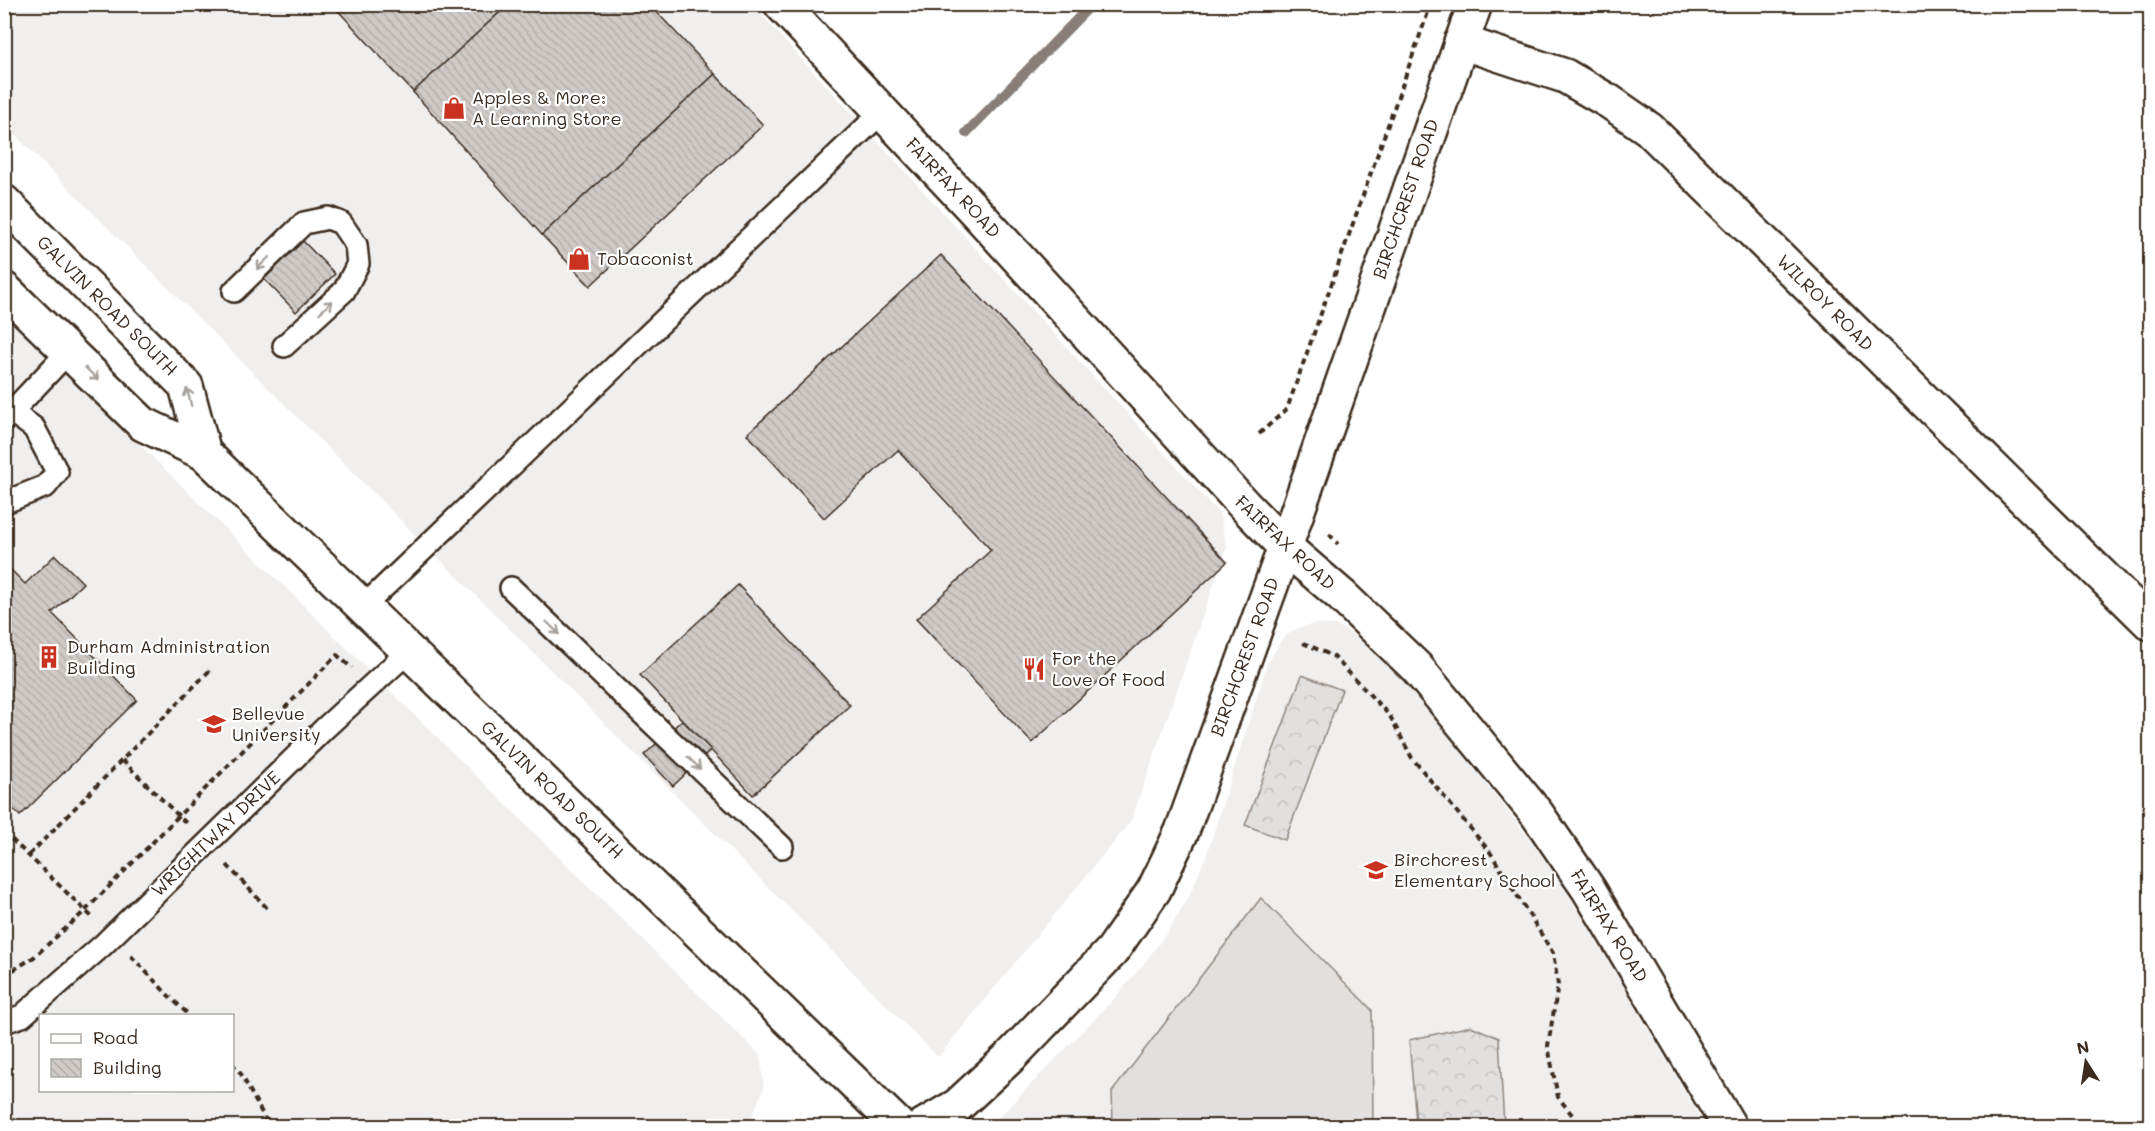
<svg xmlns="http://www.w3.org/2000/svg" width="2155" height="1131" font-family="Mali,sans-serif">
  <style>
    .built { fill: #f1efee; fill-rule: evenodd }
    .forest { fill: url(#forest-crowns); stroke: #8e857e; stroke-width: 1.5 }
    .pitch { fill: #e2e0de; stroke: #8e857e; stroke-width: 1.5 }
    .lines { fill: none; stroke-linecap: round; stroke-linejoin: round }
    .stream { stroke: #887e77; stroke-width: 10 }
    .building { fill: url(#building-back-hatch); stroke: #3b2a1e; stroke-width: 1.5 }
    .service-casing { stroke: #3b2a1e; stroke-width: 26 }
    .minor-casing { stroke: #3b2a1e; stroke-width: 38 }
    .primary-casing { stroke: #3b2a1e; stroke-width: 38 }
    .path { stroke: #3b2a1e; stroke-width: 4; stroke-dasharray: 6 4.5; stroke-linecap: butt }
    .service { stroke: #fff; stroke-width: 21 }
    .minor { stroke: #fff; stroke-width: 33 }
    .primary { stroke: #fff; stroke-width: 33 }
    .oneway { stroke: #a79f9a }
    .labels { text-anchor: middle; stroke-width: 4.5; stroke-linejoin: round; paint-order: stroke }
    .poi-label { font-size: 18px; fill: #3b2a1e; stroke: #fff; text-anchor: start }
    .street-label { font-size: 18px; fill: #3b2a1e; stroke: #fff }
  </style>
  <defs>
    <pattern id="forest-crowns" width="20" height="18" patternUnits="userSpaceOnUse" patternTransform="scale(1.5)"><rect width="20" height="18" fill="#e2e0de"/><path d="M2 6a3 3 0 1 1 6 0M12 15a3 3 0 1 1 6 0" fill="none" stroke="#c3c0be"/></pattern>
    <pattern id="building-back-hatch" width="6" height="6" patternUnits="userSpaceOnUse" patternTransform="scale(1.5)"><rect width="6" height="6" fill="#cfcac7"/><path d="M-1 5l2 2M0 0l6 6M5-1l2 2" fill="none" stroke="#b3aeaa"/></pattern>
  </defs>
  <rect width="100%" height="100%" fill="#fff"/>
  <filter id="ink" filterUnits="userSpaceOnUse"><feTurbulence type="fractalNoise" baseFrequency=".0167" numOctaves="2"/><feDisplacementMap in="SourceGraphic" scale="12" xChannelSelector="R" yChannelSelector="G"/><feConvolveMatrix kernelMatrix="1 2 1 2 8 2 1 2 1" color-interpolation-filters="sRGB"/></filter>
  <g filter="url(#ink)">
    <!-- built -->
    <g class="built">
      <polygon points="4,5 752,5 1219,513 1227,547 1131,821 938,1057 5,125"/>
      <path d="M4,315L128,433L760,1055L764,1088L749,1123L725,1126H5ZM40,1016H232V1090H40Z"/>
      <polygon points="1314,624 1335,625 1353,634 1374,650 1401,677 1520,826 1560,882 1592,933 1705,1126 997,1126 999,1117 1113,1000 1142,966 1166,934 1188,898 1206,857 1267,664 1283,638 1297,628"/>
    </g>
    <!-- forest -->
    <g class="forest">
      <polygon points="1302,675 1342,690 1285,840 1245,825"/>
      <polygon points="1471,1026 1499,1038 1504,1126 1423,1126 1416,1122 1409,1040"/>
    </g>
    <!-- pitch -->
    <polygon class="pitch" points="1261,898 1372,1010 1373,1126 1115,1126 1113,1125 1112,1092"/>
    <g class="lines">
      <!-- stream -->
      <polyline class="stream" points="966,133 1092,4"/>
    </g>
    <!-- building -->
    <g class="building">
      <polygon points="332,4 509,4 413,92"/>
      <polygon points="509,4 649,4 715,74 542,235 413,92"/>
      <polygon points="715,74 763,125 590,286 542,235"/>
      <polygon points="303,241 335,274 296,312 264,279"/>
      <polygon points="941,255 1227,562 1032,743 916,619 991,550 898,450 824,518 747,434"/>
      <polygon points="55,555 83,583 52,613 137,700 20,816 4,800 4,563 25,584"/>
      <polygon points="738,585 850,705 753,795 640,675"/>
      <polygon points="682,720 711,750 673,786 644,755"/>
    </g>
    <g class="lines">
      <!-- service casing -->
      <g class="service-casing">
        <g id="service">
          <polyline points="234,291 304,223 328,218 341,223 356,245 358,264 344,291 284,346"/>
          <polyline points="4,420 69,351"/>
          <polyline points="4,499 8,501 46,486 57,472 34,428 12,412"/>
          <polyline points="511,588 782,847"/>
          <polyline points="363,607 882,112"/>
          <polyline points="4,1022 22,1016 103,945 325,728 409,651"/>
        </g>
      </g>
      <!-- minor casing -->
      <g class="minor-casing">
        <g id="minor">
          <polyline points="781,4 975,211 1244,505 1285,547 1342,596 1417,668 1537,814 1589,890 1729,1126"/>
          <polyline points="1461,42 1565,76 1610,102 1649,129 2150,623"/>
          <polyline points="923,1126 957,1106 1011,1056 1112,951 1154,890 1182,831 1285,547 1475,4"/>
        </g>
      </g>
      <!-- primary casing -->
      <g class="primary-casing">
        <g id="primary">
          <polyline points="4,202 186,386 204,453"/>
          <polyline points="4,289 143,424 204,453 899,1126"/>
        </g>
      </g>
      <!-- path -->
      <g class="path">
        <polyline points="1259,434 1287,409 1431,4"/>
        <polyline points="1329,534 1338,544"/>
        <polyline points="1303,643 1333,656 1390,716 1412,758 1490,852 1553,953 1558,985 1548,1046 1558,1097 1581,1126"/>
        <polyline points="122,760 188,825"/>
        <polyline points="4,832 92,917"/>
        <polyline points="29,855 211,669"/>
        <polyline points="4,865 11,972"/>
        <polyline points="227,865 267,908"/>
        <polyline points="131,956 168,995 190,1016"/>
        <polyline points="4,976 34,957 86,910 337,655 352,668"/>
        <polyline points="232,1063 241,1074 269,1126"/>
      </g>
      <!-- service -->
      <use href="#service" class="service"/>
      <!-- minor -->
      <use href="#minor" class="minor"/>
      <!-- primary -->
      <use href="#primary" class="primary"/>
    </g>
    <!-- one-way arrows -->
    <defs><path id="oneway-shaft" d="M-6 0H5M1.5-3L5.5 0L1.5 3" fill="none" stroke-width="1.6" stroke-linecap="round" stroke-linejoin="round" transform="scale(1.5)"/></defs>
    <g class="oneway">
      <use href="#oneway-shaft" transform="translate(263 263) rotate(136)"/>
      <use href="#oneway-shaft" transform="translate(326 307) rotate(-43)"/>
      <use href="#oneway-shaft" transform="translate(92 374) rotate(44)"/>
      <use href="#oneway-shaft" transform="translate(189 397) rotate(-105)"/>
      <use href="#oneway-shaft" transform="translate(553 628) rotate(44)"/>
      <use href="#oneway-shaft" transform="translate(694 763) rotate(44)"/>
    </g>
  </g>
  <!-- icons -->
  <defs>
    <g id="shop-bare" transform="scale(1.8)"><path d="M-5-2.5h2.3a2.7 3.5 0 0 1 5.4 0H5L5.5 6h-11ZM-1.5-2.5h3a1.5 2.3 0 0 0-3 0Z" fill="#c8321e" stroke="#fff" stroke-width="2.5" paint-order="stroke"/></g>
    <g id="building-bare" transform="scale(1.8)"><path d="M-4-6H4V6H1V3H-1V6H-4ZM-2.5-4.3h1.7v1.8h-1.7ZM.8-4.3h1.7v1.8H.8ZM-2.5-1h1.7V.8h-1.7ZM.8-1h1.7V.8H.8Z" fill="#c8321e" stroke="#fff" stroke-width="2.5" paint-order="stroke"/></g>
    <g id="restaurant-bare" transform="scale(1.8)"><path d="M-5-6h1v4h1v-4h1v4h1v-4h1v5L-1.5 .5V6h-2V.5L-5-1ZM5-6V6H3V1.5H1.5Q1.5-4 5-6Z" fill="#c8321e" stroke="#fff" stroke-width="2.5" paint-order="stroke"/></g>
    <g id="university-bare" transform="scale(1.8)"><path d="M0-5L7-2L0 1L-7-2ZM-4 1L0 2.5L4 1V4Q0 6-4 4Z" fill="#c8321e" stroke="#fff" stroke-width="2.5" paint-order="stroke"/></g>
    <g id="school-bare" transform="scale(1.8)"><path d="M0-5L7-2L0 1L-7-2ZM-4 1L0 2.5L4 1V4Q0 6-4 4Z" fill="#c8321e" stroke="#fff" stroke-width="2.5" paint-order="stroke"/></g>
  </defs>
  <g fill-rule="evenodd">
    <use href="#shop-bare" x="454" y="108"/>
    <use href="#shop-bare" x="579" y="259"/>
    <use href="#building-bare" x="49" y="657"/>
    <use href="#restaurant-bare" x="1034" y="669"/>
    <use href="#university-bare" x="214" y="724"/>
    <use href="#school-bare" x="1376" y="870"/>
  </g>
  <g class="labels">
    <!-- poi labels -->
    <g class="poi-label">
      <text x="472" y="104">Apples &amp; More:<tspan x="472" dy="21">A Learning Store</tspan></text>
      <text x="597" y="265">Tobaconist</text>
      <text x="67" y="653">Durham Administration<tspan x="67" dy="21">Building</tspan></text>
      <text x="1052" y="665">For the<tspan x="1052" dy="21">Love of Food</tspan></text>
      <text x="232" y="720">Bellevue<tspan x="232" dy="21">University</tspan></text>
      <text x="1394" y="866">Birchcrest<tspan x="1394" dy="21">Elementary School</tspan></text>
    </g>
    <!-- street labels -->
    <g class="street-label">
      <text transform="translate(953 188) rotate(47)" y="6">FAIRFAX ROAD</text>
      <text transform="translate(1406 199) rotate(-71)" y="6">BIRCHCREST ROAD</text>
      <text transform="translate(1825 303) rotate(45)" y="6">WILROY ROAD</text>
      <text transform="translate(107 306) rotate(45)" y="6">GALVIN ROAD SOUTH</text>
      <text transform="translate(1285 543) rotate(43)" y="6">FAIRFAX ROAD</text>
      <text transform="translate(1245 657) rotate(-70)" y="6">BIRCHCREST ROAD</text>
      <text transform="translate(552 790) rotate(44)" y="6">GALVIN ROAD SOUTH</text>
      <text transform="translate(216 834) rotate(-44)" y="6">WRIGHTWAY DRIVE</text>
      <text transform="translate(1609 926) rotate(58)" y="6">FAIRFAX ROAD</text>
    </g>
  </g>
  <!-- margin -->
  <rect width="2155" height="1131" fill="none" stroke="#fff" stroke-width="24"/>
  <rect x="12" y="12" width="2131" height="1107" fill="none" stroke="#3b2a1e" stroke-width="2" filter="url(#ink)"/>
  <!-- legend -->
  <rect x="39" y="1014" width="195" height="78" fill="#ffffff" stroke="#b1aaa5" stroke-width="1.5"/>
  <rect x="51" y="1034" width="30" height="9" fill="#ffffff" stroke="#b1aaa5" stroke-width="1.5"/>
  <text x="93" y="1044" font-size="18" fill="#3b2a1e">Road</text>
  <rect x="51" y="1059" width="30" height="18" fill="url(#building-back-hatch)" stroke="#b1aaa5" stroke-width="1.5"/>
  <text x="93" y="1074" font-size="18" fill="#3b2a1e">Building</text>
  <!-- north arrow -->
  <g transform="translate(2086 1062) rotate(348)" stroke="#ffffff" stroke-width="4.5" paint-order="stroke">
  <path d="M0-4.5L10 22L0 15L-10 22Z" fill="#3b2a1e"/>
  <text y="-9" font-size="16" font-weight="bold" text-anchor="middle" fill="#3b2a1e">N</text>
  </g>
</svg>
